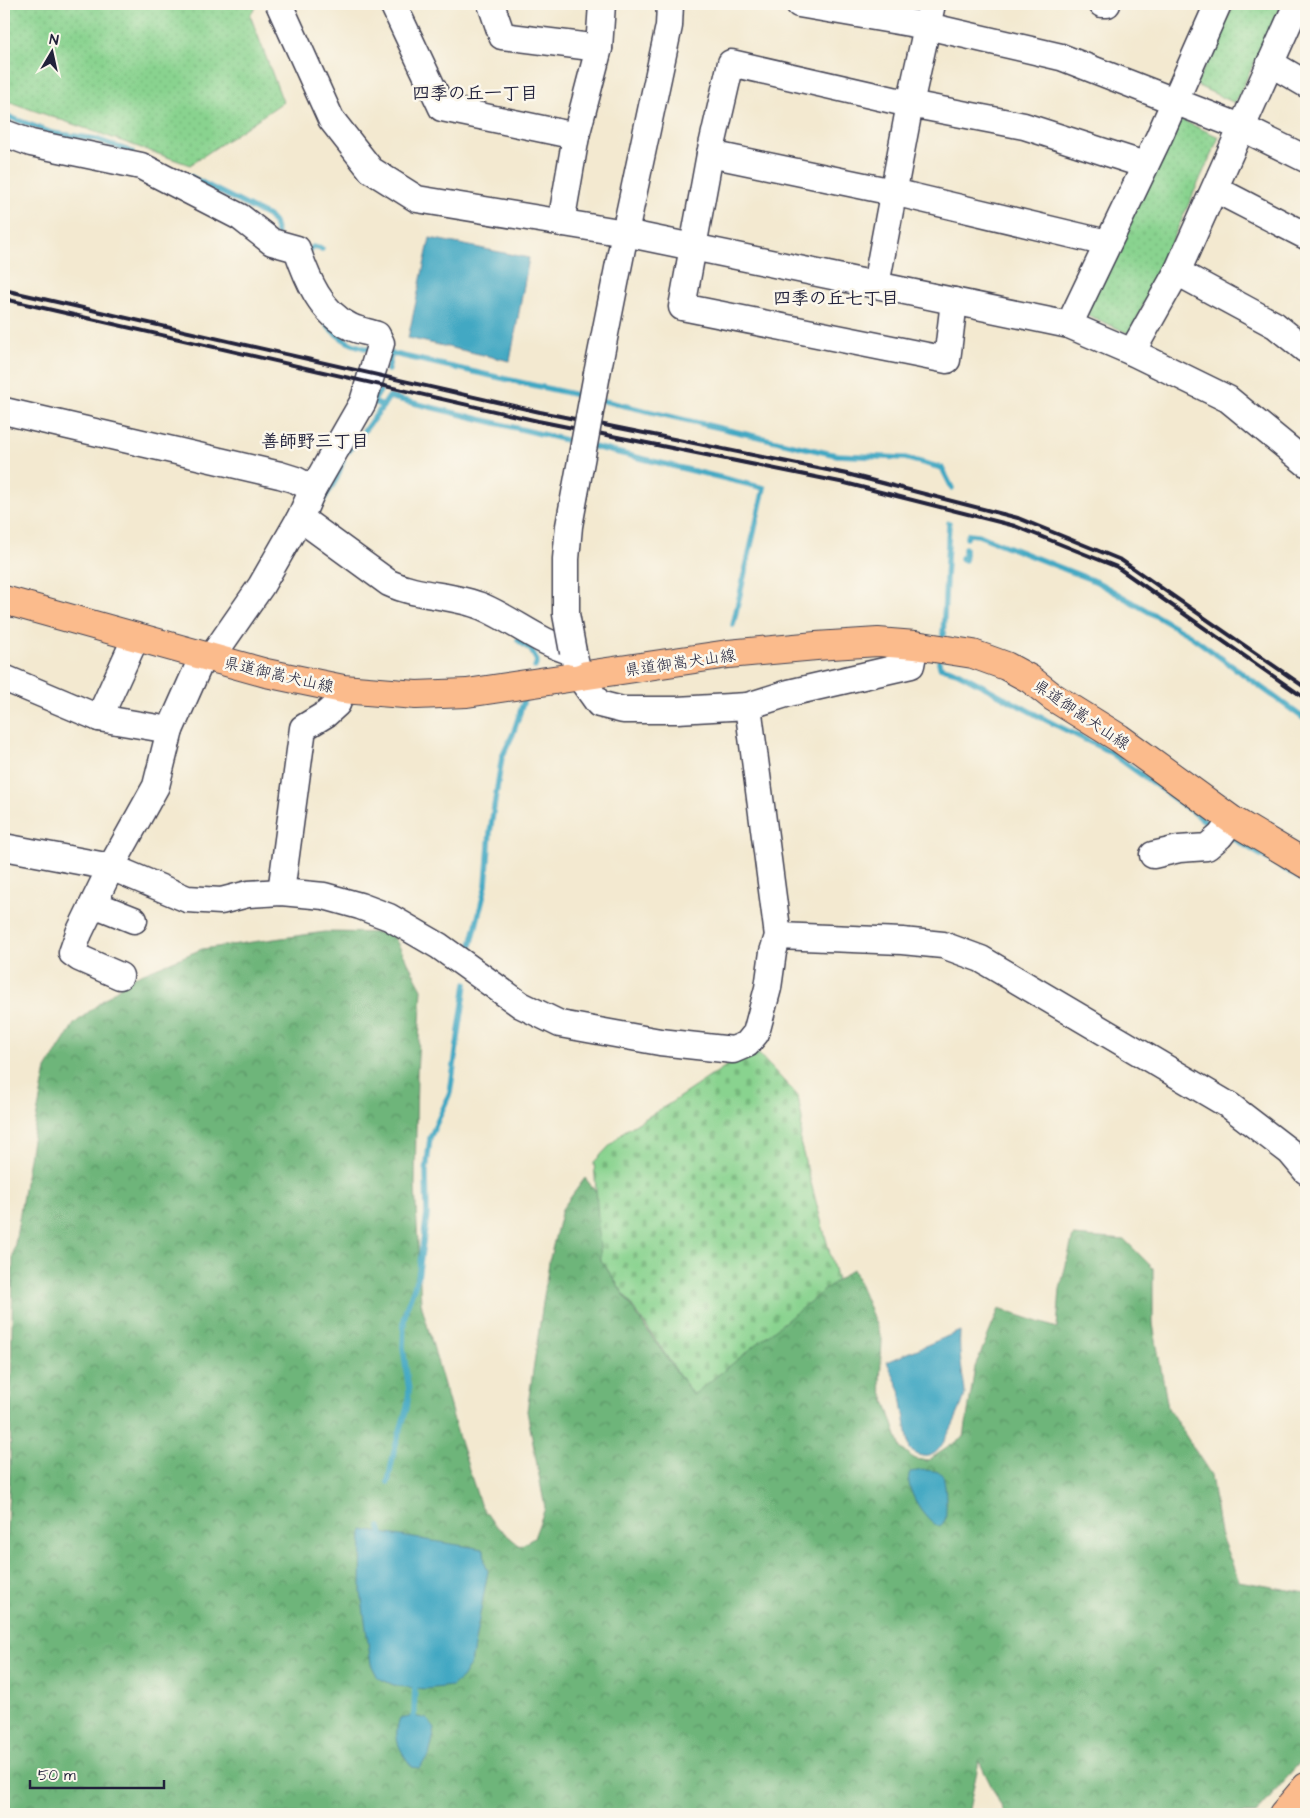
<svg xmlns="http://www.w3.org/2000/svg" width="1310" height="1818" font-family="'Architects Daughter','Klee One',sans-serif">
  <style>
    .grass { fill: url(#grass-dots); stroke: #567a65 }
    .forest { fill: url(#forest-crowns); stroke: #486c5a }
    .cemetery { fill: url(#cemetery-stones); stroke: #567a65 }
    .water { fill: #43a8c3; stroke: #32657f }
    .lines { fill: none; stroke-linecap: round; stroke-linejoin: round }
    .stream { stroke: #43a8c3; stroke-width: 5.5 }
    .minor-casing { stroke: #414051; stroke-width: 29 }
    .major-casing { stroke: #414051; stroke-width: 30 }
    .highway-casing { stroke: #414051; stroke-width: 30 }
    .minor { stroke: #fff; stroke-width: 26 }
    .major { stroke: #fbbb8c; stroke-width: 28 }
    .highway { stroke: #fbbb8c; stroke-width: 28 }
    .rail { stroke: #22223b; stroke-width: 4 }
    .minor-bridge-casing { stroke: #414051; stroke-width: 29; stroke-linecap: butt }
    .minor-bridge { stroke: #fff; stroke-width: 26 }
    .labels { text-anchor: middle; stroke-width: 5; stroke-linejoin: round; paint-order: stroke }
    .street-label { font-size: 16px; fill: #22223b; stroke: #fbf7ec }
    .neighbourhood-label { font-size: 18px; font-weight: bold; fill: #22223b; stroke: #fbf7ec }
  </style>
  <defs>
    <pattern id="grass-dots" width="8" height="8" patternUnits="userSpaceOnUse" patternTransform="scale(1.25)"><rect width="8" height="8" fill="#89d38f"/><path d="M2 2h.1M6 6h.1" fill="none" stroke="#76b57c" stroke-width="1.8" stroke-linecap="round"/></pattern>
    <pattern id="forest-crowns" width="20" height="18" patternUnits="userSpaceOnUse" patternTransform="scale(1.25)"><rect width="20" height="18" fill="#6eb57a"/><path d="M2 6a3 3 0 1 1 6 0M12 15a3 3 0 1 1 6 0" fill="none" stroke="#5a9365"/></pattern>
    <pattern id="cemetery-stones" width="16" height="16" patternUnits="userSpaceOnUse" patternTransform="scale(1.25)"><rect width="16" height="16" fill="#89d38f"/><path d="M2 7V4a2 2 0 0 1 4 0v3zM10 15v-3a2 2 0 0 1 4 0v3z" fill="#76b57c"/></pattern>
  </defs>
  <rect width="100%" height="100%" fill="#fbf7ec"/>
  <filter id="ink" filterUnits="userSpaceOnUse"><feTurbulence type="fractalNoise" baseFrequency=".02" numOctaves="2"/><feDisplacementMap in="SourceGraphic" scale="10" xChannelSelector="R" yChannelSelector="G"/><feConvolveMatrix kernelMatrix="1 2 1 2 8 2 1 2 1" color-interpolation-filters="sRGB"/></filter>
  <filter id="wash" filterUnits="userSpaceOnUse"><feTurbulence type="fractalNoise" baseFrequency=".0096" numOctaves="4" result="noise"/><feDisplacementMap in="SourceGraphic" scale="20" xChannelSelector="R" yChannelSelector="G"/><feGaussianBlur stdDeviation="1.12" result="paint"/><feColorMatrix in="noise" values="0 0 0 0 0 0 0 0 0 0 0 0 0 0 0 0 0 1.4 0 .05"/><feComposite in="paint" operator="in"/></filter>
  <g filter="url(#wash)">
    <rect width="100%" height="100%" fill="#f3e9d0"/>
    <!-- grass -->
    <g class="grass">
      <polygon points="4,4 259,4 250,15 283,102 190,165 4,100"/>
      <polygon points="1234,4 1282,4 1235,103 1196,85"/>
      <polygon points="1173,116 1219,137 1130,334 1083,313"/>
    </g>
    <!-- forest -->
    <polygon class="forest" points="325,932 392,933 422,989 417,1073 415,1185 421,1303 458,1435 480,1504 494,1524 520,1546 534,1538 545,1508 527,1411 549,1262 562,1209 585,1178 597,1193 601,1260 645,1327 693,1395 826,1288 853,1269 882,1339 880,1385 901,1448 912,1458 927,1461 964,1437 975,1367 999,1309 1057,1328 1060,1289 1073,1236 1125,1240 1153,1268 1153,1324 1168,1408 1211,1475 1220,1534 1239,1581 1306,1593 1306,1755 1256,1814 1005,1814 979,1761 968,1814 4,1814 4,1580 10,1471 13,1256 32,1140 46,1069 74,1024 129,979 202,949"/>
    <!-- cemetery -->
    <polygon class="cemetery" points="753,1048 798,1096 802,1120 800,1142 837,1280 693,1395 601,1260 594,1162 623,1132 669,1104"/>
    <!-- water -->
    <g class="water">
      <polygon points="430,238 529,258 510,361 408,338"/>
      <path d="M960,1331C959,1345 960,1357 962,1371C963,1378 965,1387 965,1394C963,1405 944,1447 935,1453C926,1459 918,1456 910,1450L900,1390L887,1362Z"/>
      <path d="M925,1470C931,1471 939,1470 943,1476C946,1482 947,1514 945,1520C944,1521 941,1526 940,1527C925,1521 903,1487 910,1472Z"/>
      <polygon points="362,1530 484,1549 485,1564 488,1571 471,1663 462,1678 452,1686 425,1689 396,1686 378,1678 371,1664 361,1592"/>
      <path d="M414,1716L427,1719L435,1729L429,1756L419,1768L412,1767C400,1750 392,1739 400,1719Z"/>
    </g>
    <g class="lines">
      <!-- stream -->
      <g class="stream">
        <polyline points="4,115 52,133 96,139 132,152"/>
        <polyline points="189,176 268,216 274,223 277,233"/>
        <polyline points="306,253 313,247 322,249"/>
        <path d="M327,326C344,342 351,345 373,350"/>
        <polyline points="385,352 586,397"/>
        <polyline points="388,370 391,354"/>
        <polyline points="380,391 373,402 383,406 389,397 578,443"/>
        <polyline points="600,400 836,455 905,458 942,468 952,488"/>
        <polyline points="590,446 764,488 733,625"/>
        <polyline points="349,451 383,406"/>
        <polyline points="316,512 337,478 343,461"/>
        <polyline points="967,538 969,534 978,535 1097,582 1191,636 1306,720"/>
        <polyline points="961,558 965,560 965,548"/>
        <polyline points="943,635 949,523"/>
        <polyline points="518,640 531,650 537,661 535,667"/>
        <polyline points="939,662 940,667 957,672 1044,719 1110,752 1216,829"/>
        <polyline points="1229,836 1306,882"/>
        <polyline points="470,950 486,885 490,832 502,757 513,734 524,700"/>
        <polyline points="388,1482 394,1451 407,1408 409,1391 403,1347 404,1321 406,1309 418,1277 427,1215 426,1172 430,1138 450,1093 466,984"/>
        <polyline points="380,1527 383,1539"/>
        <polyline points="414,1716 415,1683"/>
      </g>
    </g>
  </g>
  <g filter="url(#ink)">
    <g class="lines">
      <!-- minor casing -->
      <g class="minor-casing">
        <g id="minor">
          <polyline points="279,4 331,119 371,170 417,199 625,233 1069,325 1132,352 1228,399 1306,463"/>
          <polyline points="393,4 442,108 576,136"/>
          <polyline points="491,4 502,36 599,48"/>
          <polyline points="799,4 927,26 1061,57 1241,127 1306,159"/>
          <polyline points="1102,4 1107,4"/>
          <polyline points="1270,63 1306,84"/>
          <path d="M4,133L31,143L141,166L240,217L272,242L297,249C307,279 321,313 351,327C359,331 369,332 377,335L381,343L363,402L313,489L300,518L261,586L211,658"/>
          <polyline points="710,154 893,192 1107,243"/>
          <polyline points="1215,189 1306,236"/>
          <polyline points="561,223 576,136 599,48 602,4"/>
          <polyline points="1177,272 1275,325 1306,350"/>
          <polyline points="876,285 910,104 932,4"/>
          <polyline points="954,301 947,360 682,307 710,154 731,63 910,104 1024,126 1145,165"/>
          <polyline points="1069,325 1159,137 1218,4"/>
          <polyline points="1132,352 1177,272 1297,4"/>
          <polyline points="597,374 625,233 669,26 670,4"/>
          <polyline points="4,411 280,475 296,480 313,489"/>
          <polyline points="4,678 99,718 170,730"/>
          <polyline points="748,706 789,693 911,665 915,645"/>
          <polyline points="99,718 136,637"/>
          <path d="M4,847L111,867L187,899L221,901L248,894L281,892L324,896L360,906L389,917L439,946L521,1005L560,1024L660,1042L733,1050L747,1044L756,1033L768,988L773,952L778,936L748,706L677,710H623L599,704L579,676L573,652C538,642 515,621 483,607C452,594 419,597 389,583L300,518"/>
          <polyline points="1153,855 1179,849 1207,847 1220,836 1232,820"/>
          <polyline points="281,892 303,728 326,714 337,704 343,689"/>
          <polyline points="94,904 134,920"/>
          <polyline points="778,936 902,941 943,945 981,959 1230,1106 1290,1152 1306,1171"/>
          <polyline points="120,976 79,958 72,953 79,933 111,867 156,786 170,730 203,656"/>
        </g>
      </g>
      <!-- major casing -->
      <g class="major-casing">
        <polyline id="major" points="4,600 266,673 343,689 416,695 467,693 728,654 816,646 878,642 915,645 973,654 1006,666 1030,679 1053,697 1119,738 1232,820 1306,864"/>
      </g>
      <!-- highway casing -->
      <g class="highway-casing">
        <polyline id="highway" points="1283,1814 1306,1787"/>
      </g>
      <!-- minor -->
      <use href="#minor" class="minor"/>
      <!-- major -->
      <use href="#major" class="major"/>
      <!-- highway -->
      <use href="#highway" class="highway"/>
      <!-- rail -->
      <g class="rail">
        <polyline points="4,290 540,412 847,474 1018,518 1121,560 1306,688"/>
        <polyline points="4,299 538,421 845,483 1015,526 1117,567 1306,699"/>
      </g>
      <!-- minor-bridge casing -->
      <g class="minor-bridge-casing">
        <polyline id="minor-bridge" points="573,652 566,614 566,559 569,526 597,374"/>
      </g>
      <!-- minor-bridge -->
      <use href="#minor-bridge" class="minor-bridge"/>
    </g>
  </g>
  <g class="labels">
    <!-- street labels -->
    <g class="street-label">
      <text transform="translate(680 662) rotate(-8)" y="6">県道御嵩犬山線</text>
      <text transform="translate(279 674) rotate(13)" y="6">県道御嵩犬山線</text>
      <text transform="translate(1082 714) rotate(34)" y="6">県道御嵩犬山線</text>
    </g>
    <!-- neighbourhood labels -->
    <g class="neighbourhood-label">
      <text x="475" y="99">四季の丘一丁目</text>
      <text x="836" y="304">四季の丘七丁目</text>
      <text x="315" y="447">善師野三丁目</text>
    </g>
  </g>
  <!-- margin -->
  <rect width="1310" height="1818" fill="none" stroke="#fbf7ec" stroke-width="20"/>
  <!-- north arrow -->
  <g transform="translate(52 52) rotate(9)" stroke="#fbf7ec" stroke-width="4" paint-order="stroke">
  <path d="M0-4L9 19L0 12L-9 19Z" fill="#22223b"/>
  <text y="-8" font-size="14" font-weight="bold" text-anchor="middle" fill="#22223b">N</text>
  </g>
  <!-- scale -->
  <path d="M30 1780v8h134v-8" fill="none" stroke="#22223b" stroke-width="2.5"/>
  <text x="38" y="1780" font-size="15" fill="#22223b" stroke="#fbf7ec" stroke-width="4" paint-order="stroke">50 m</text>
</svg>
